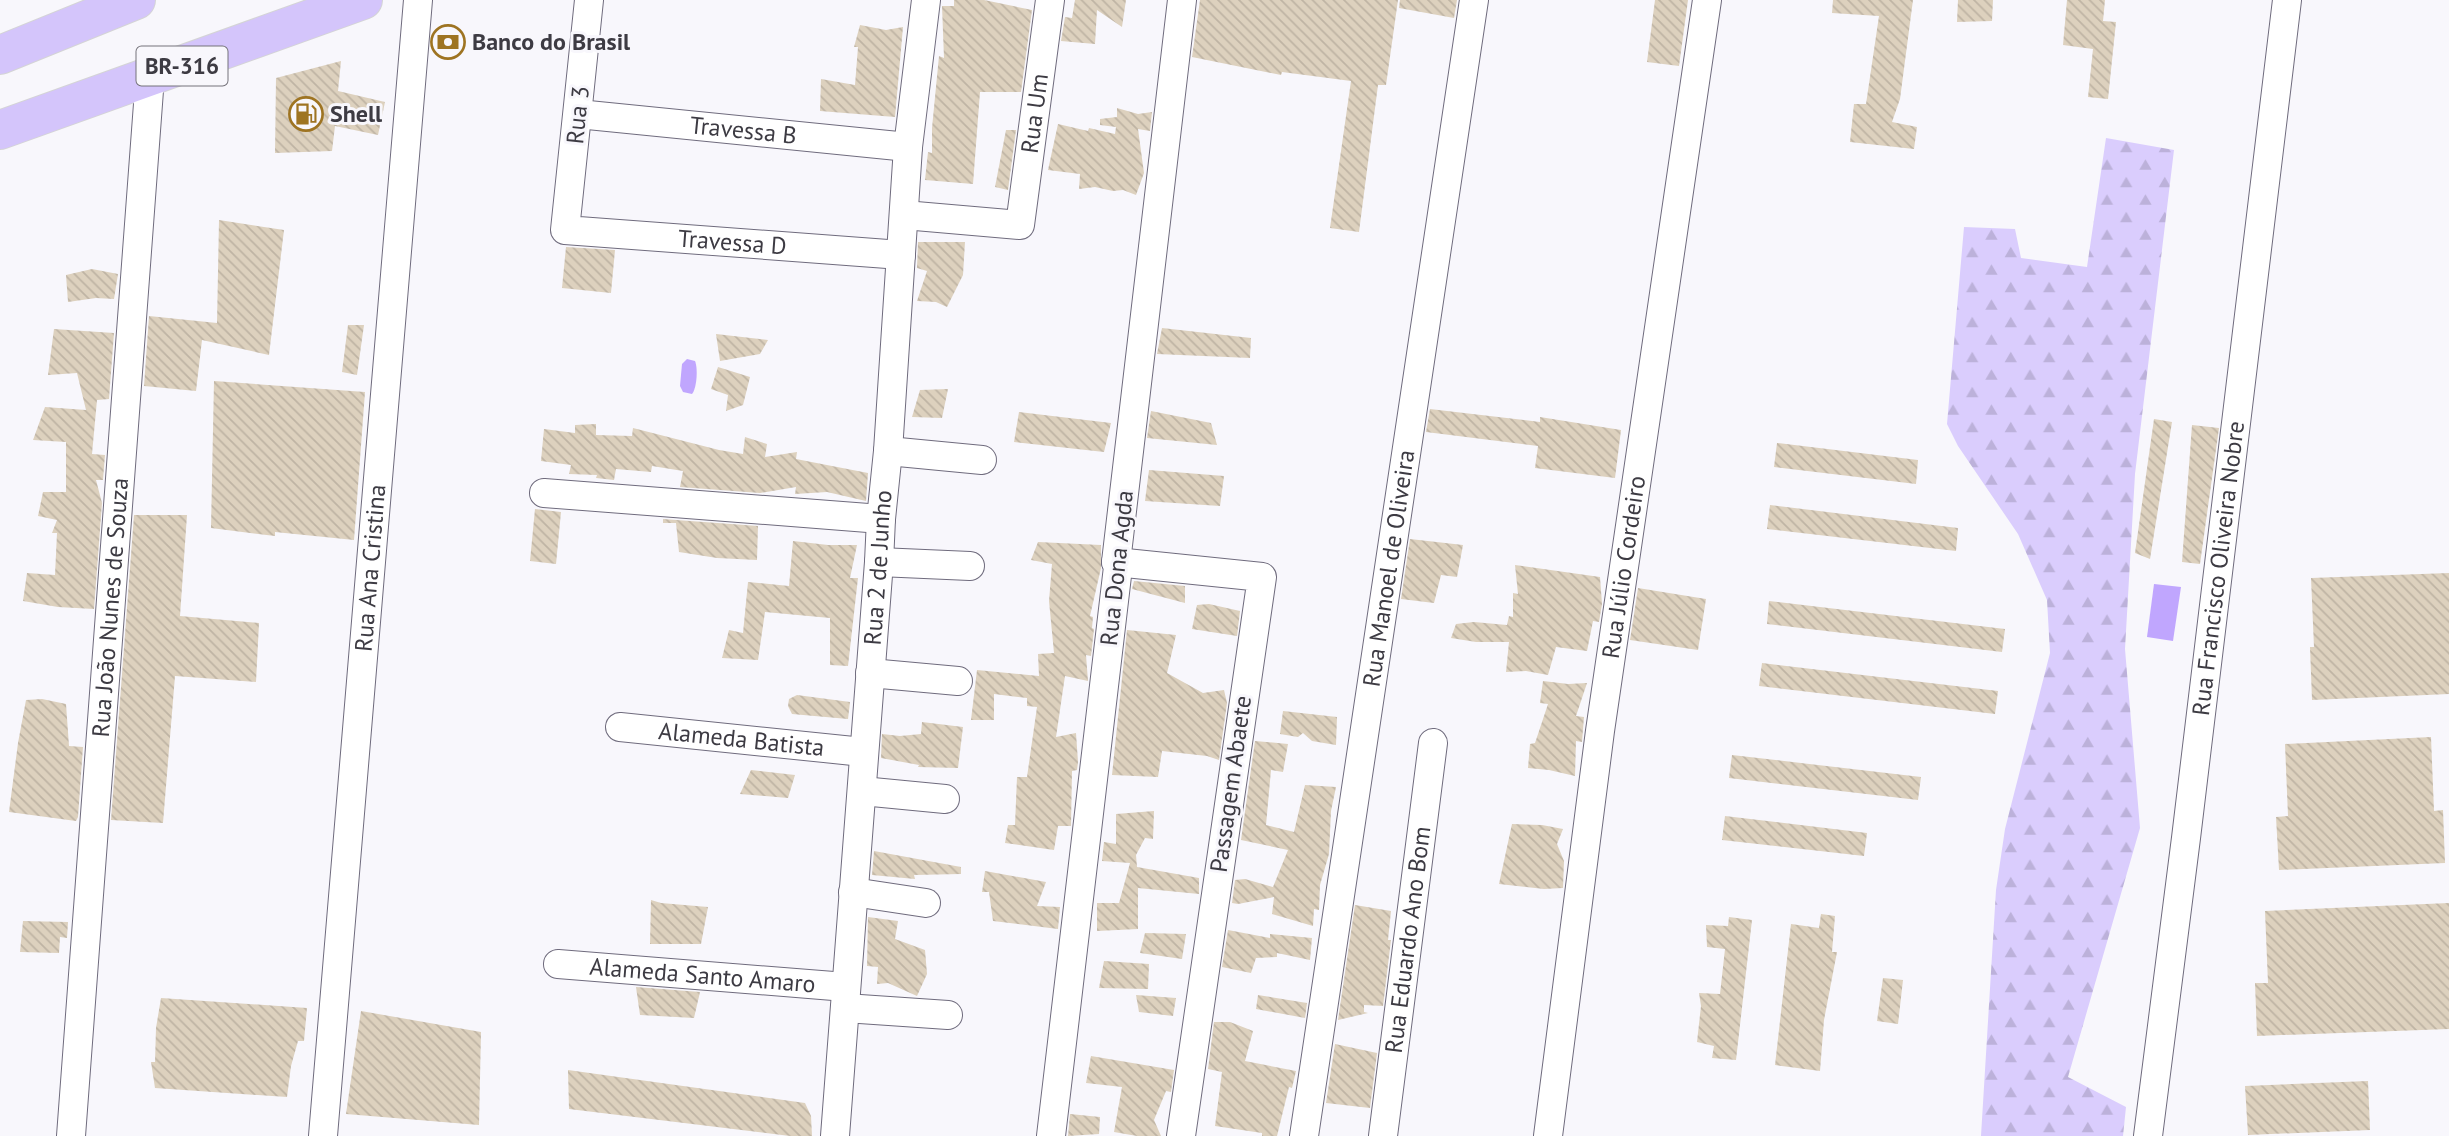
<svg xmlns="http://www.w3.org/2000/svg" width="2449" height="1136" font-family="'PT Sans',sans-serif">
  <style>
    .forest { fill: url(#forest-firs) }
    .water { fill: #c0a6fe }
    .building { fill: url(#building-back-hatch) }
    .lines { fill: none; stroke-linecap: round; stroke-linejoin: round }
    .minor-casing { stroke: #6f6b7d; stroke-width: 30 }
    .highway-casing { stroke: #d4d4d6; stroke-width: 40 }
    .minor { stroke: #fff; stroke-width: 28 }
    .highway { stroke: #d4c5fb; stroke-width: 38 }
    .labels { text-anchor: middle; stroke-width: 6; stroke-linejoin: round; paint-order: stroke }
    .shield { fill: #f8f7fc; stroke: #75737a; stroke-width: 2 }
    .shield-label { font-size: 23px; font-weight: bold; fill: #3d3b43 }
    .poi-label { font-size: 24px; font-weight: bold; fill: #3d3b43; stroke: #f8f7fc; text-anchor: start }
    .street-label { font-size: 24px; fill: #3d3b43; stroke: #f8f7fc }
  </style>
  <defs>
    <pattern id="forest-firs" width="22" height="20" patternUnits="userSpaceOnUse" patternTransform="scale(1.75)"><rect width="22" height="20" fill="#dacdfd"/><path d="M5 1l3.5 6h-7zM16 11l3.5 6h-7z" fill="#bcb1da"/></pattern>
    <pattern id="building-back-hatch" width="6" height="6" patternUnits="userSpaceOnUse" patternTransform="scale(1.75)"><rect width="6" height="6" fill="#ddd1be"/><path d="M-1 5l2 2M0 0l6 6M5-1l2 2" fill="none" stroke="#bfb4a4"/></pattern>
  </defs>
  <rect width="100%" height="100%" fill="#f8f7fc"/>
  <!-- forest -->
  <polygon class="forest" points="2106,138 2174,150 2135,474 2125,649 2140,828 2068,1077 2126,1107 2123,1136 1981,1136 1996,890 2005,829 2050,653 2047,600 2018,534 1958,446 1947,424 1964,227 2015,229 2021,258 2087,267"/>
  <!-- water -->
  <g class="water">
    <path d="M687,359L695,361C698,368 697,388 692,394L683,392L680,386L682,364Z"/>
    <polygon points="2154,584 2181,587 2173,641 2147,637"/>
  </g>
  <!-- building -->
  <g class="building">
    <polygon points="954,0 984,0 1032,10 1021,92 980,92 973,184 925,180 928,152 932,153 932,128 939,56 944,58 942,6 954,6"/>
    <polygon points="1075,0 1126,0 1122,27 1097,10 1095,44 1061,41 1065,17 1072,18"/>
    <polygon points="1200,0 1398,0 1386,85 1378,85 1359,232 1330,228 1351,81 1282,72 1281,75 1192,57"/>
    <polygon points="1400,0 1457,0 1454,18 1399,8"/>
    <polygon points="1655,0 1688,0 1679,66 1647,62"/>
    <polygon points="1833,0 1913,0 1900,99 1892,122 1917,127 1914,149 1850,142 1854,104 1866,104 1879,16 1832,13"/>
    <polygon points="1958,0 1993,0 1992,21 1957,22"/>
    <polygon points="2067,0 2105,0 2103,21 2116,22 2108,99 2088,97 2093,49 2063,45"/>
    <polygon points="860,25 886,30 903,27 895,117 820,111 821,79 855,85 858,47 854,47"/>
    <polygon points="341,61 338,91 385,102 378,135 335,126 332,151 275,153 276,78"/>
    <polygon points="1117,108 1138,114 1152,112 1150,131 1138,129 1144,173 1136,195 1123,190 1113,191 1095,187 1079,189 1080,174 1048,170 1058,124 1088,131 1089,128 1115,134 1116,127 1100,125 1100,119 1117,117"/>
    <polygon points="1006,130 1016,130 1008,190 995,187"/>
    <polygon points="219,220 284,230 269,355 202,340 196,391 144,386 149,316 217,323"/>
    <polygon points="918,242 965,242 963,275 947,307 936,302 917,301 927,271 917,268"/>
    <polygon points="566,247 615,250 611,293 562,288"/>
    <polygon points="92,269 118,274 114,299 96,298 68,302 66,275"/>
    <polygon points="348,325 364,325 357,375 342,372"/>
    <polygon points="1162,328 1251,338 1250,358 1157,354"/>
    <polygon points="54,329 114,333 109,399 97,400 92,454 105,455 103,480 96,480 102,503 94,609 58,607 23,601 27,573 55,575 57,533 52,533 57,520 38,516 43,492 66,492 66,442 33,440 45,407 86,410 77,373 48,375"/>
    <polygon points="716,334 768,340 760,354 720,361"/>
    <polygon points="718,367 750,377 743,405 726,411 728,395 711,389"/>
    <polygon points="214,381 365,392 354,540 275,532 275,536 211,528"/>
    <polygon points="948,389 942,418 912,417 920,390"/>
    <polygon points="1430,409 1540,422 1540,417 1621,430 1615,478 1535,468 1538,446 1426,432"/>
    <polygon points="1151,411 1211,423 1217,445 1147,438"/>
    <polygon points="1019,412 1111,423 1104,452 1014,442"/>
    <polygon points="2154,419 2172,422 2150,559 2135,553"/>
    <polygon points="596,424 596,435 632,436 633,428 719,450 743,454 745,437 767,444 765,457 797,452 796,459 868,473 866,501 827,492 795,494 796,487 760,493 680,487 683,471 652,466 651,472 616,469 614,480 596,478 597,475 569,474 571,465 541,461 544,429 575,433 575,425"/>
    <polygon points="2192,425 2219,428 2200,564 2182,562"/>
    <polygon points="1777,443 1918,460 1916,484 1774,467"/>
    <polygon points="1149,470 1224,476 1220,506 1145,501"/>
    <polygon points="1770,505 1958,528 1956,551 1767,529"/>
    <polygon points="535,509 561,512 556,564 530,561"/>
    <polygon points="134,515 187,515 180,616 259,623 256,682 175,676 163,823 111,820"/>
    <polygon points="663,519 758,526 757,560 717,558 679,552 676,523 663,523"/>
    <polygon points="1410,539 1463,545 1457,577 1441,575 1434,603 1401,599"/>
    <polygon points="793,541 828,545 857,545 850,578 858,578 848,666 830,665 830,618 765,612 758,660 722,658 729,630 743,633 748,582 789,586"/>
    <polygon points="1038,542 1101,545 1101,568 1090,616 1093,617 1092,628 1094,629 1091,656 1086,655 1088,681 1065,676 1056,737 1076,733 1078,762 1077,770 1072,771 1071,826 1058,826 1054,850 1005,843 1008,825 1015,825 1017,777 1027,777 1037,707 1027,706 1027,698 994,694 994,720 971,720 977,670 1039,676 1038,654 1054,653 1049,601 1052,564 1031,560"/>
    <polygon points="1515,565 1600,577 1602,604 1599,622 1593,621 1587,651 1556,647 1548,675 1526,671 1506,672 1509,642 1476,642 1451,638 1456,624 1474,622 1507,625 1509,616 1513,617 1513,593 1518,594"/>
    <polygon points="2449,573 2449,694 2312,700 2310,647 2314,647 2311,578"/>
    <polygon points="1134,581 1185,586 1185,603 1132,589"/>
    <polygon points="1638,588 1706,599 1698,650 1630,640"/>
    <polygon points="1769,601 2005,629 2002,652 1767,624"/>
    <polygon points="1209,604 1240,611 1237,636 1192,629 1197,605"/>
    <polygon points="1127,630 1176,635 1167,673 1203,693 1224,690 1227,703 1219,760 1207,756 1162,751 1158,777 1112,775"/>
    <polygon points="1762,663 1998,691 1995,714 1759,686"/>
    <polygon points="1543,681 1568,684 1587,683 1576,716 1584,717 1582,742 1576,741 1575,776 1549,770 1528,768 1530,744 1535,743 1548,704 1540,703"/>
    <polygon points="797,695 850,702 848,719 792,714 788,706 789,699"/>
    <polygon points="42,699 66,704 69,746 83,747 78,817 76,821 9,812 18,743 26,700"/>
    <polygon points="1283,711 1337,717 1336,745 1312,741 1303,733 1298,737 1280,734"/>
    <polygon points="922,722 963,727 958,768 918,767 919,765 881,758 882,734 900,736 921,734"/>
    <polygon points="2431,737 2434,811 2443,810 2445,863 2279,870 2276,817 2288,816 2285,744"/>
    <polygon points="1255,741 1288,744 1283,772 1271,770 1266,825 1294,832 1305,785 1336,787 1331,811 1329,854 1320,885 1319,910 1314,909 1313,926 1272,914 1274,897 1238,904 1232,903 1235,880 1245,879 1273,887 1288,850 1241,840"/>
    <polygon points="1732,755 1921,777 1918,800 1729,778"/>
    <polygon points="751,770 795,775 788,798 740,794"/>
    <polygon points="1154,811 1153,839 1145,838 1136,855 1137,867 1199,878 1199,894 1138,888 1138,929 1097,931 1097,903 1119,903 1130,863 1102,861 1104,842 1116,844 1116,814"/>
    <polygon points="1725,816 1867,833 1864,856 1722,840"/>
    <polygon points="1512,824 1542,825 1563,829 1557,844 1564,861 1563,888 1544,889 1499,884"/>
    <polygon points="874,851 961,867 961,874 914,875 915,879 872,875"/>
    <polygon points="985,871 1046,882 1037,906 1060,907 1058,929 993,921 989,892 982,892"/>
    <polygon points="651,900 661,903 708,907 701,944 650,944"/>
    <polygon points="2449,903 2449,1029 2257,1036 2255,983 2268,983 2265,911"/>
    <polygon points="1355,905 1391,911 1388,940 1391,940 1383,1006 1364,1005 1364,1012 1368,1013 1338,1020"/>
    <polygon points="1821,914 1835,916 1832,952 1837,952 1824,1020 1820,1071 1775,1065 1791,924 1819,928"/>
    <polygon points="868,917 898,921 895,939 925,950 927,974 917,996 888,983 877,984 878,967 867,966"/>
    <polygon points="1729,917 1752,920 1736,1060 1712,1058 1714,1046 1697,1042 1701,1006 1699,993 1720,994 1725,949 1707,947 1706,925 1728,926"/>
    <polygon points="23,921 68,922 67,938 60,937 59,953 20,952"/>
    <polygon points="1228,930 1270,938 1270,934 1312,938 1310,960 1277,953 1277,957 1256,958 1251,973 1222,967"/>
    <polygon points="1145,933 1186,934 1182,959 1140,953"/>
    <polygon points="1104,961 1149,964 1148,989 1099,988"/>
    <polygon points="1883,978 1903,980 1898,1024 1877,1021"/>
    <polygon points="636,987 700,992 694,1018 640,1015"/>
    <polygon points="1136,995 1176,998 1173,1016 1139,1012"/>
    <polygon points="1258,995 1307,1003 1305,1018 1256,1009"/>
    <polygon points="161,998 307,1008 304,1041 298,1041 291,1066 287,1097 155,1088 151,1062 155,1062 156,1028"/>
    <polygon points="361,1011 481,1032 479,1125 346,1114"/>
    <polygon points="1214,1022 1230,1022 1253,1031 1245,1061 1296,1071 1292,1088 1289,1087 1277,1136 1262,1136 1262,1133 1215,1126 1222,1072 1208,1069"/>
    <polygon points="1335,1044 1377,1053 1370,1108 1326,1103"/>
    <polygon points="1091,1056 1174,1070 1171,1092 1166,1091 1154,1120 1161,1136 1137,1136 1114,1132 1122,1087 1086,1083"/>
    <polygon points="568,1070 805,1103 811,1116 812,1136 790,1136 569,1109"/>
    <polygon points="2368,1081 2370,1130 2248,1135 2245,1086"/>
    <polygon points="1070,1114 1100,1117 1099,1134 1068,1136"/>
  </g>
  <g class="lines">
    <!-- minor casing -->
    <g class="minor-casing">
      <g id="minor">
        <path id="s1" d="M589,0L565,230L901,255"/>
        <path id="s2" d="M578,114L908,147"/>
        <path id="s3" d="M904,215L1020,225L1050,0"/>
        <polyline points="888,451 982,460"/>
        <polyline points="544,493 881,519"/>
        <polyline points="879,562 970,566"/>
        <polyline points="1116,562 1262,577 1181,1136"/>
        <polyline points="870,673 958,681"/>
        <path id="s4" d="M620,727L863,752"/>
        <polyline points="862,791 945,799"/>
        <polyline points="853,892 926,903"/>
        <path id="s5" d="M558,964L846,987"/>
        <polyline points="845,1008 948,1015"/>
        <path id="s6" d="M71,1136L150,77"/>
        <path id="s7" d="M323,1136L418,0"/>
        <path id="s8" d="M835,1136L879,562L881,519L888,451L908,147L926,0"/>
        <polyline points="1051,1136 1118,567 1116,562 1182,0"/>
        <path id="s9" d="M1304,1136L1474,0"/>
        <path id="s10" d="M1383,1136L1433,743"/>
        <path id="s11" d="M1548,1136L1600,731L1707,0"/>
        <path id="s12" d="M2148,1136L2186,838L2287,0"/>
      </g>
    </g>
    <!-- highway casing -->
    <g class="highway-casing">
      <g id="highway">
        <polyline points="0,55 136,0"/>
        <polyline points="0,130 363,0"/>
      </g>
    </g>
    <!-- minor -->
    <use href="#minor" class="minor"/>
    <!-- highway -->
    <use href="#highway" class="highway"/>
  </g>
  <!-- icons -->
  <defs>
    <g id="bank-ring" transform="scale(1.75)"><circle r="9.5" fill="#f8f7fc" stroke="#9e7422" stroke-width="1.5"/><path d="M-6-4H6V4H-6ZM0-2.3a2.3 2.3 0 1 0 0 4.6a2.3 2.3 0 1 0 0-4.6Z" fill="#9e7422"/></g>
    <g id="fuel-ring" transform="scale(1.75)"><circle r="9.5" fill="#f8f7fc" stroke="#9e7422" stroke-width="1.5"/><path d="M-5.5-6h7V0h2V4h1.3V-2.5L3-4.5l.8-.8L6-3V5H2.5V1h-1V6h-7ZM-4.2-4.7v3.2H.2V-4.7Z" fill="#9e7422"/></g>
  </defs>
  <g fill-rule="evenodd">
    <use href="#bank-ring" x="448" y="42"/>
    <use href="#fuel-ring" x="306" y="114"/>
  </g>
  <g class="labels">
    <!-- shield labels -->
    <rect class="shield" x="136.5" y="46.5" width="91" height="39" rx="5"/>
    <g class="shield-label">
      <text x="182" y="74">BR-316</text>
    </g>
    <!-- poi labels -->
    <g class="poi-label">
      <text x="472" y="50">Banco do Brasil</text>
      <text x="330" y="122">Shell</text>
    </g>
    <!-- street labels -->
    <g class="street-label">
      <text dy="8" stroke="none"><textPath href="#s3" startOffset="229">Rua Um</textPath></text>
      <text transform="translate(578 115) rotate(-84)" y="8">Rua 3</text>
      <text dy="8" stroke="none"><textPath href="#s2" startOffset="166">Travessa B</textPath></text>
      <text dy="8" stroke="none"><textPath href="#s1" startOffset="399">Travessa D</textPath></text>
      <text dy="8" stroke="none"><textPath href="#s7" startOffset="570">Rua Ana Cristina</textPath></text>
      <text dy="8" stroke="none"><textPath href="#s8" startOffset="570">Rua 2 de Junho</textPath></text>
      <text transform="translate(1117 568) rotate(-84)" y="8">Rua Dona Agda</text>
      <text dy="8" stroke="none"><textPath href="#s9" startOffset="574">Rua Manoel de Oliveira</textPath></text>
      <text dy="8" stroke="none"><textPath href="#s11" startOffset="574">Rua Júlio Cordeiro</textPath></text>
      <text dy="8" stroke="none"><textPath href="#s12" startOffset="572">Rua Francisco Oliveira Nobre</textPath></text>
      <text dy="8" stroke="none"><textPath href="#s6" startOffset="530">Rua João Nunes de Souza</textPath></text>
      <text dy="8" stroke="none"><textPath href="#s4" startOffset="122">Alameda Batista</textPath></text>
      <text transform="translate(1231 784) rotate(-82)" y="8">Passagem Abaete</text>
      <text dy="8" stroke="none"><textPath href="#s10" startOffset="198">Rua Eduardo Ano Bom</textPath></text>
      <text dy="8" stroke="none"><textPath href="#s5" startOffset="145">Alameda Santo Amaro</textPath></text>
    </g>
  </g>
</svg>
